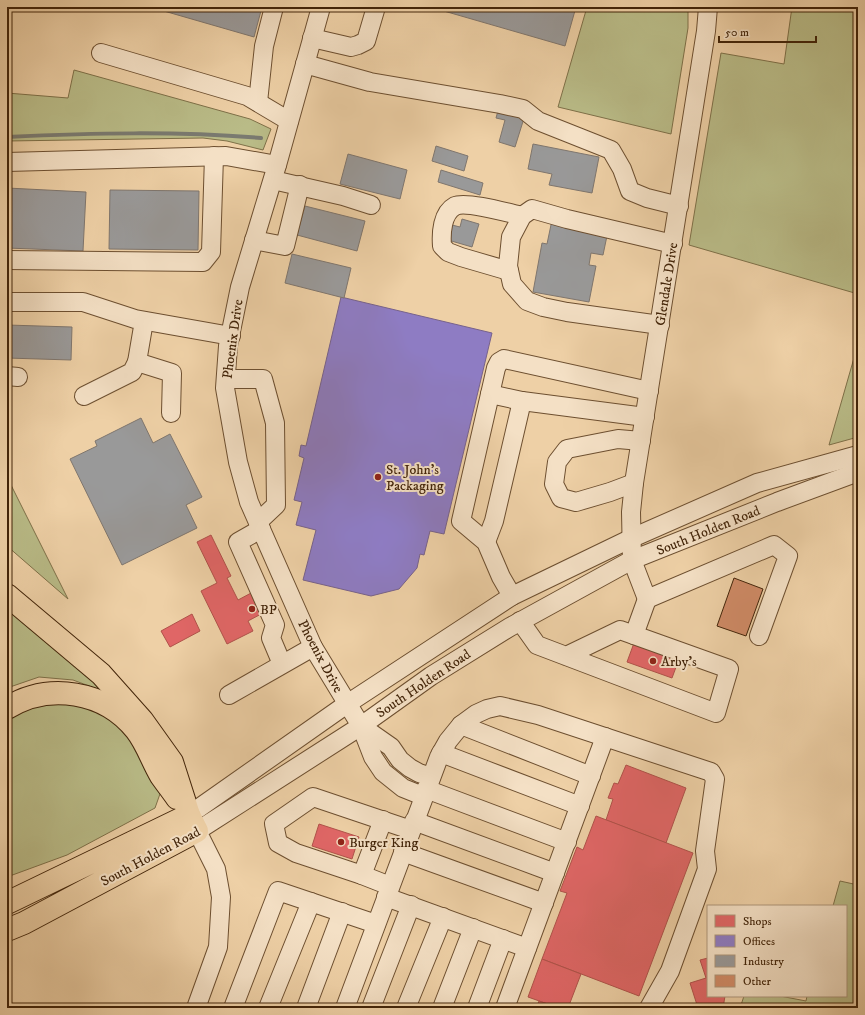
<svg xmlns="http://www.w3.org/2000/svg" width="865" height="1015" font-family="'IM FELL DW Pica',serif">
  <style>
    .green { fill: #b9bb87; stroke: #7e7048 }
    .shops { fill: #e06666; stroke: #b1524a }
    .offices { fill: #8e7cc3; stroke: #77628b }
    .industry { fill: #999; stroke: #7f766e }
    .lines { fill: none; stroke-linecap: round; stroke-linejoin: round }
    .stream { stroke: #7a7a70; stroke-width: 4 }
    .building { fill: #d08b67; stroke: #422409 }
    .minor-casing { stroke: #6d4f30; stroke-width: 20 }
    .major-casing { stroke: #422409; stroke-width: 24 }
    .highway-casing { stroke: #422409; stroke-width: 24 }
    .minor { stroke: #f4e0c5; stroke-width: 18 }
    .major { stroke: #eed0a6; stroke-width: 22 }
    .highway { stroke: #eed0a6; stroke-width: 22 }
    .poi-dot { fill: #8f2418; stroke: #f4e0c5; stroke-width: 1.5 }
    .labels { text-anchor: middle; stroke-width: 4; stroke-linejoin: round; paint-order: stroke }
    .street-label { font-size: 14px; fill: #422409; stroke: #f4e0c5 }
    .poi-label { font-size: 14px; fill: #422409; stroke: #f4e0c5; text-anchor: start }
  </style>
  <rect width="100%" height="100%" fill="#eed0a6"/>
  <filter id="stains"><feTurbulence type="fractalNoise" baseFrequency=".005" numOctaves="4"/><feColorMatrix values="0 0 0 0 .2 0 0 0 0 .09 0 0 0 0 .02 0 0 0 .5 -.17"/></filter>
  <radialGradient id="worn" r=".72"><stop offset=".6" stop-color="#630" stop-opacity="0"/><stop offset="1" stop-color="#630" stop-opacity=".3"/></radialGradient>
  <!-- green -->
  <g class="green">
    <polygon points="587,7 688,7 688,28 671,134 558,107"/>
    <polygon points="792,7 858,7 858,294 689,245 721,53 784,64"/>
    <polygon points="74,70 250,119 271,129 263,150 227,141 203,138 7,141 7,93 68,98"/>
    <polygon points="858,344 858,437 829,445"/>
    <polygon points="7,477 68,599 7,546"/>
    <polygon points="7,603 103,686 100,690 73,680 39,677 7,688"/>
    <path d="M66,700C74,702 84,704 92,707C125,721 144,762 161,791L155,808L67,855L7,877V717L36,701Z"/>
    <polygon points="840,881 858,885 858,1008 740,1008 744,996 780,996 806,1001 807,996 846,996 846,906 833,906"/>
  </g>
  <!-- shops -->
  <g class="shops">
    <polygon points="211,535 231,576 227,578 238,600 253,592 263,613 248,621 253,631 227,644 201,591 217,583 197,542"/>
    <polygon points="192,614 200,631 170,647 161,631"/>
    <polygon points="634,643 679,659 672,678 627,662"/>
    <polygon points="626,765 686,788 666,843 606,820 613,799 608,798 614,783 618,784"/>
    <polygon points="596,816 693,853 639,996 542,959 567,893 560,891 577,847 583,850"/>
    <polygon points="319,824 359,837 352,859 312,846"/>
    <polygon points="708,958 708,996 725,996 723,1008 698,1008 690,983 706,978 700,960"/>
    <polygon points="542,959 581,974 568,1008 559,1008 528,997"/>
    <polygon points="539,1001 559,1008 536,1008"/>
  </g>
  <!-- offices -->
  <polygon class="offices" points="341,297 492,333 444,534 430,531 424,555 420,554 417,568 399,589 371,596 303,580 316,530 296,525 302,502 294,500 304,458 299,456 301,445 306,446"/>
  <!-- industry -->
  <g class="industry">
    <polygon points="150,7 262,7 254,37"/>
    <polygon points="430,7 576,7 565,46"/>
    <polygon points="499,107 525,115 515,147 499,142 505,120 496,118"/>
    <polygon points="533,144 599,157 592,193 549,185 552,174 528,169"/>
    <polygon points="436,146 468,156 464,171 432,161"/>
    <polygon points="348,154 407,170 400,199 340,184"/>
    <polygon points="441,170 483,183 480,195 438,182"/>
    <polygon points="7,188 86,192 83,251 7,248"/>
    <polygon points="110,190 199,191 198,250 109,249"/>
    <polygon points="305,206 365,221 357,251 297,235"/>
    <polygon points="462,219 479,224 472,247 448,240 452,225 460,227"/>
    <polygon points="552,220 608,231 603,255 591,253 589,265 596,266 589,302 533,292 542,243 547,244"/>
    <polygon points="292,254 351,268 344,298 285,283"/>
    <polygon points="7,325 72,327 71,360 7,358"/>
    <polygon points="141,418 153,443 170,434 202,497 186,505 197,528 122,565 70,459 97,446 95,441"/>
  </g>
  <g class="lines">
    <!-- stream -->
    <path class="stream" d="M7,137C92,133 177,131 261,138"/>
  </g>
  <!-- building -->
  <polygon class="building" points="734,578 763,589 746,636 717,626"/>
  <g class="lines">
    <!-- minor casing -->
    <g class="minor-casing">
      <g id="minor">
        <polyline points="321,7 277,165 240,287 228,346 225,388 238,462 249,502 313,647 361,726 373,757 383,772 403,788 423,796"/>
        <polyline points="708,7 706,31 634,483 631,512 632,560 647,599 774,545 788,556 759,636"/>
        <polyline points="312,38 351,47 358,45 366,41 376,7"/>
        <polyline points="101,53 247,96 289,121"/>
        <polyline points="305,64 370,82 500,104 523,109 538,121 611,150 622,169 630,191 647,198 679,206"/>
        <polyline points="258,102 264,46 274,7"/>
        <polyline points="7,162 226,156 277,165"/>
        <polyline points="273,180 343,196 371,205"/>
        <polyline points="254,240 285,246 300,185"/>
        <polyline points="7,260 203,262 211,252 214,156"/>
        <path d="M509,271L461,257L448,252L442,246C441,233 442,213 455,206C466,201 509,213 522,216"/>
        <polyline points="7,302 83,302 135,319 231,336"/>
        <polyline points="144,321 137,362 172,373 171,413"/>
        <polyline points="660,325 567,312 543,307 527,301 512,284 508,266 511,237 522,216 532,209 567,219 673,244"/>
        <polyline points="7,376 18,377"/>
        <polyline points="226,379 263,379 275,423 276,505 258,522"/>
        <polyline points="490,394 522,401 645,417"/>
        <polyline points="84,396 132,372 137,362"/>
        <polyline points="634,483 610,492 576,502 561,498 554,484 557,462 567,449 618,439 641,441"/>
        <polyline points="261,529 238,542 275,625 271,638 282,664"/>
        <polyline points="486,542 494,521 522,401"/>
        <polyline points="512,596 501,577 486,542 461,521 496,368 499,362 504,359 649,391"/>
        <polyline points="520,621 537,645 716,713 729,669 620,630 566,656"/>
        <polyline points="634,635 647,599"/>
        <polyline points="229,695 313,647"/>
        <polyline points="461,725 591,776"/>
        <polyline points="361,726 391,747 400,760 410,768 419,773 431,777"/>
        <polyline points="441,753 580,806"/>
        <polyline points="426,789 567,842"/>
        <polyline points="189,815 347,704 512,596 632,538 757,483 858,455"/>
        <polyline points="414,821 555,873"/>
        <polyline points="403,852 544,903"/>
        <polyline points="362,875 383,820"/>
        <polyline points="390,886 362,875 296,853 278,843 274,824 313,797 411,830"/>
        <polyline points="386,897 527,948"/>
        <polyline points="196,1008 218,947 221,897 216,869 197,831 361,726 431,676 510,627 632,560 777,502 858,472"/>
        <polyline points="233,1008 278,891 376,924"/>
        <polyline points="268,1008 311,902"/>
        <polyline points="306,1008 342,912"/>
        <polyline points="345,1008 439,757 448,741 461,725 476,714 487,709 500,706 538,715 711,772 715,779 705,851 707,869 670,971 649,1008"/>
        <polyline points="371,1008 411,905"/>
        <polyline points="406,1008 443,917"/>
        <polyline points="442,1008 473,928"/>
        <polyline points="477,1008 503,939"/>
        <polyline points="505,1008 605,737"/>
      </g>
    </g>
    <!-- major casing -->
    <g class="major-casing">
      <polyline id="major" points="7,903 189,815 197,831 24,923 7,930"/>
    </g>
    <!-- highway casing -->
    <g class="highway-casing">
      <g id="highway">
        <polyline points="7,595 101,674 142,720 172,762 189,815"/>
        <path d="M7,708C49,682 105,691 136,730C147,744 152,761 161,776C166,783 172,791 177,798"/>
      </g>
    </g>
    <!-- minor -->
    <use href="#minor" class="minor"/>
    <!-- major -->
    <use href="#major" class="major"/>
    <!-- highway -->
    <use href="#highway" class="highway"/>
  </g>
  <!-- markers -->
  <g class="poi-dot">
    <circle cx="378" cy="477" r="4"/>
    <circle cx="252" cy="609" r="4"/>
    <circle cx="653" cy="661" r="4"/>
    <circle cx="341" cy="842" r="4"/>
  </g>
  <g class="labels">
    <!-- street labels -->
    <g class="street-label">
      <text transform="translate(666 284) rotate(-81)" y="5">Glendale Drive</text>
      <text transform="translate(232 339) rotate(-82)" y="5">Phoenix Drive</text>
      <text transform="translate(708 530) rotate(-22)" y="5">South Holden Road</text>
      <text transform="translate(321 656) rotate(62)" y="5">Phoenix Drive</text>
      <text transform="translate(423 683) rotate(-34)" y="5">South Holden Road</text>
      <text transform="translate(150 856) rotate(-28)" y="5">South Holden Road</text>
    </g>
    <!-- poi labels -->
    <g class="poi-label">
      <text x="386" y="474">St. John's<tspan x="386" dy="16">Packaging</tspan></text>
      <text x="260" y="614">BP</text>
      <text x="661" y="666">Arby's</text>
      <text x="349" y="847">Burger King</text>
    </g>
  </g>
  <!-- margin -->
  <rect width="865" height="1015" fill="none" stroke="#eed0a6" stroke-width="24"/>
  <rect x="8" y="8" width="849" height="999" fill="none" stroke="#422409" stroke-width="2"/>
  <rect x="12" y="12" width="841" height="991" fill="none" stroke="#422409"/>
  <!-- legend -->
  <rect x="707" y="905" width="140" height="92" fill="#f4e0c5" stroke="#ad957a"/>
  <rect x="715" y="915" width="20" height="12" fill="#e06666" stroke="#ad957a"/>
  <text x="743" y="925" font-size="12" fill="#422409">Shops</text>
  <rect x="715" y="935" width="20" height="12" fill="#8e7cc3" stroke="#ad957a"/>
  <text x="743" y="945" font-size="12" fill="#422409">Offices</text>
  <rect x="715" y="955" width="20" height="12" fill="#999999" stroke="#ad957a"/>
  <text x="743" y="965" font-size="12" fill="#422409">Industry</text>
  <rect x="715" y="975" width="20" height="12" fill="#d08b67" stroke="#ad957a"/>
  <text x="743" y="985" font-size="12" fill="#422409">Other</text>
  <!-- scale -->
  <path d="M719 36v6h97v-6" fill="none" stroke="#422409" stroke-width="2"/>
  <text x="725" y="36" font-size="12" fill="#422409" stroke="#f4e0c5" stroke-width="3" paint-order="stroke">50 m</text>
  <rect width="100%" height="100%" filter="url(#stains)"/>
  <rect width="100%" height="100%" fill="url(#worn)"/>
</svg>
